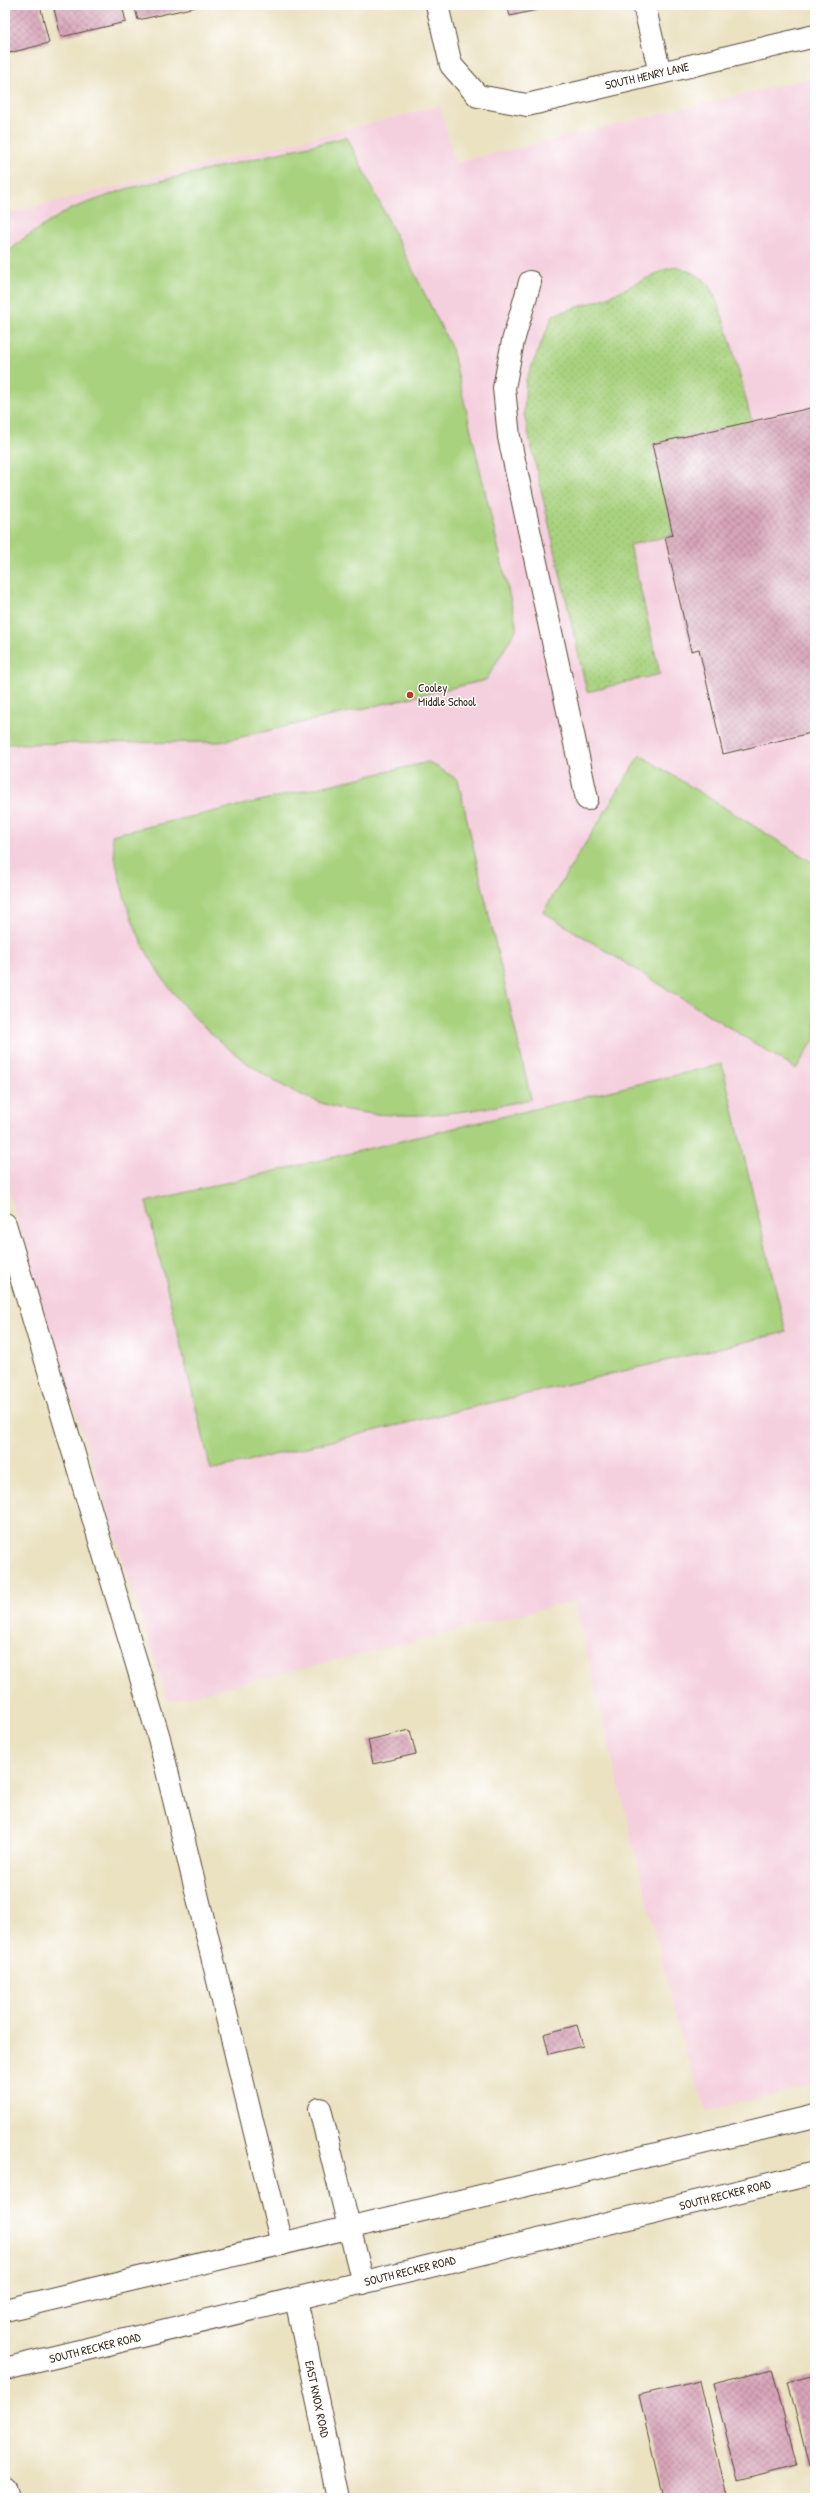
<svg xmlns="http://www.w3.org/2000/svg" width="820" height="2503" font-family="'Patrick Hand',sans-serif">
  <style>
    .built { fill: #f4cfdd }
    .grass { fill: #a8d27e; stroke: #727e4e }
    .park { fill: url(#park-dots); stroke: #727e4e }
    .building { fill: url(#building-cross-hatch) }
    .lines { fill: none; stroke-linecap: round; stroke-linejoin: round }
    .minor-casing { stroke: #554637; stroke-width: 24 }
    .major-casing { stroke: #554637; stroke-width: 24 }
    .highway-casing { stroke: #554637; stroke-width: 24 }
    .minor { stroke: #fff; stroke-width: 22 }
    .major { stroke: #fff; stroke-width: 22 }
    .highway { stroke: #fff; stroke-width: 22 }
    .poi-dot { fill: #c8321e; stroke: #fff; stroke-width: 1.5 }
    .labels { text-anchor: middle; stroke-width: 3; stroke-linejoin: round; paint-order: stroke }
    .street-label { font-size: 12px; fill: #3b2a1e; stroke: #fff }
    .poi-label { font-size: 12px; fill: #3b2a1e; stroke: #fff; text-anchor: start }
  </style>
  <defs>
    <pattern id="park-dots" width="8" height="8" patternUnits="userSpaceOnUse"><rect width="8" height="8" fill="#a8d27e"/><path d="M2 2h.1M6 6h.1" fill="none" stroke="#92b46c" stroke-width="1.8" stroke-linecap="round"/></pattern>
    <pattern id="building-cross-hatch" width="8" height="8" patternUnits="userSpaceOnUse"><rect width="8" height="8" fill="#d8a5b9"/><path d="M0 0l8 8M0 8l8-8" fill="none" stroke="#b08796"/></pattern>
  </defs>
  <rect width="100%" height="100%" fill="#fff"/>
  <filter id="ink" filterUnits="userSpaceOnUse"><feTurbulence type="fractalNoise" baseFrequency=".025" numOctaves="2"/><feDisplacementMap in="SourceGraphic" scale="8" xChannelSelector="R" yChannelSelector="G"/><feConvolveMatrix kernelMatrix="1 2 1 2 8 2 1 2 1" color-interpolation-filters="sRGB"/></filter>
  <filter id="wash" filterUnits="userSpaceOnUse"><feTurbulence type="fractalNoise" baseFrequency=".012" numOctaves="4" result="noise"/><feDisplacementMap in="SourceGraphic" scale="16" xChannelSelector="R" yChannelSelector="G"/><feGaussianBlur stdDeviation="0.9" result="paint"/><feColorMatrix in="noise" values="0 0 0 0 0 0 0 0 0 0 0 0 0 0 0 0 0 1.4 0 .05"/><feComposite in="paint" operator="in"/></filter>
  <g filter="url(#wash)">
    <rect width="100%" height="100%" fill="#ebe2c2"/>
    <!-- built -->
    <polygon class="built" points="815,77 815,2085 706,2111 679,2032 574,1601 168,1702 25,1250 5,1177 5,214 440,106 455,163"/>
    <!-- grass -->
    <g class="grass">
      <polygon points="347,137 452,349 517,628 486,680 220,742 5,744 5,255 23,239 68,210 126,189"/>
      <polygon points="640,755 815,864 815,1038 796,1069 543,912"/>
      <path d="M429,762L458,780L531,1099C469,1113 396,1123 334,1107C299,1097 266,1078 238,1056C163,999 123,929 112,835Z"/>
      <polygon points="722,1064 786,1332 211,1470 146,1202"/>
    </g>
    <!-- park -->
    <path class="park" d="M676,267C686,270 696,273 704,280C723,297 743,392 752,422L673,535L630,545L660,674L587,692L524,414L526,380L553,315L606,298L664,270Z"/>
    <g id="blocks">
      <!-- building -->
      <g class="building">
        <polygon points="5,5 40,5 49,43 5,54"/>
        <polygon points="53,5 122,5 126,22 61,37"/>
        <polygon points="134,5 200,5 200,6 138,20"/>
        <polygon points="507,5 554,5 554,6 510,16"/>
        <polygon points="815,407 815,732 723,754 699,649 691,651 665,537 673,535 652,444"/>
        <polygon points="410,1730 416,1754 373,1764 368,1740"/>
        <polygon points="577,2025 583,2046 549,2054 544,2034"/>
        <polygon points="772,2369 797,2466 738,2481 713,2384"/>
        <polygon points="815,2375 815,2465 809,2466 788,2382"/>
        <polygon points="700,2381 727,2496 717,2498 663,2498 639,2395"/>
      </g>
    </g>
  </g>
  <g filter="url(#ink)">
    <use href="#blocks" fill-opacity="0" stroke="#554637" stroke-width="1"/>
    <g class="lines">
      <!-- minor casing -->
      <g class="minor-casing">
        <g id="minor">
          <polyline points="437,5 451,65 478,96 527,105 815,36"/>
          <polyline points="644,5 660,73"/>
          <polyline points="530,282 513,341 504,388 509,437 587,799"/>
          <polyline points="5,1224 159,1738 282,2244"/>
          <polyline points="320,2109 363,2283"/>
          <polyline points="296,2299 338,2498"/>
        </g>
      </g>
      <!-- major casing -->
      <g class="major-casing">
        <g id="major">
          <polyline points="5,2310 815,2116"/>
          <polyline points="5,2369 815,2173"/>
        </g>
      </g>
      <!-- highway casing -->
      <g class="highway-casing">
        <polyline id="highway" points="5,2487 8,2498"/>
      </g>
      <!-- minor -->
      <use href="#minor" class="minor"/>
      <!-- major -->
      <use href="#major" class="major"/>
      <!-- highway -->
      <use href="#highway" class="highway"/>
    </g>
  </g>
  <!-- markers -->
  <circle class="poi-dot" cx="410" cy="695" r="4"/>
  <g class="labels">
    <!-- street labels -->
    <g class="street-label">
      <text transform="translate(647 76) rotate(-13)" y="4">SOUTH HENRY LANE</text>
      <text transform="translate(725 2195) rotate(-14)" y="4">SOUTH RECKER ROAD</text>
      <text transform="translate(410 2271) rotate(-14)" y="4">SOUTH RECKER ROAD</text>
      <text transform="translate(95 2348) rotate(-14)" y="4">SOUTH RECKER ROAD</text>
      <text transform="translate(317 2399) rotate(78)" y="4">EAST KNOX ROAD</text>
    </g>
    <!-- poi labels -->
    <g class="poi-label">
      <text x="418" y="692">Cooley<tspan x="418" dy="14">Middle School</tspan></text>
    </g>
  </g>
  <!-- margin -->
  <rect width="820" height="2503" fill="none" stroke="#fff" stroke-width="20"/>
</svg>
